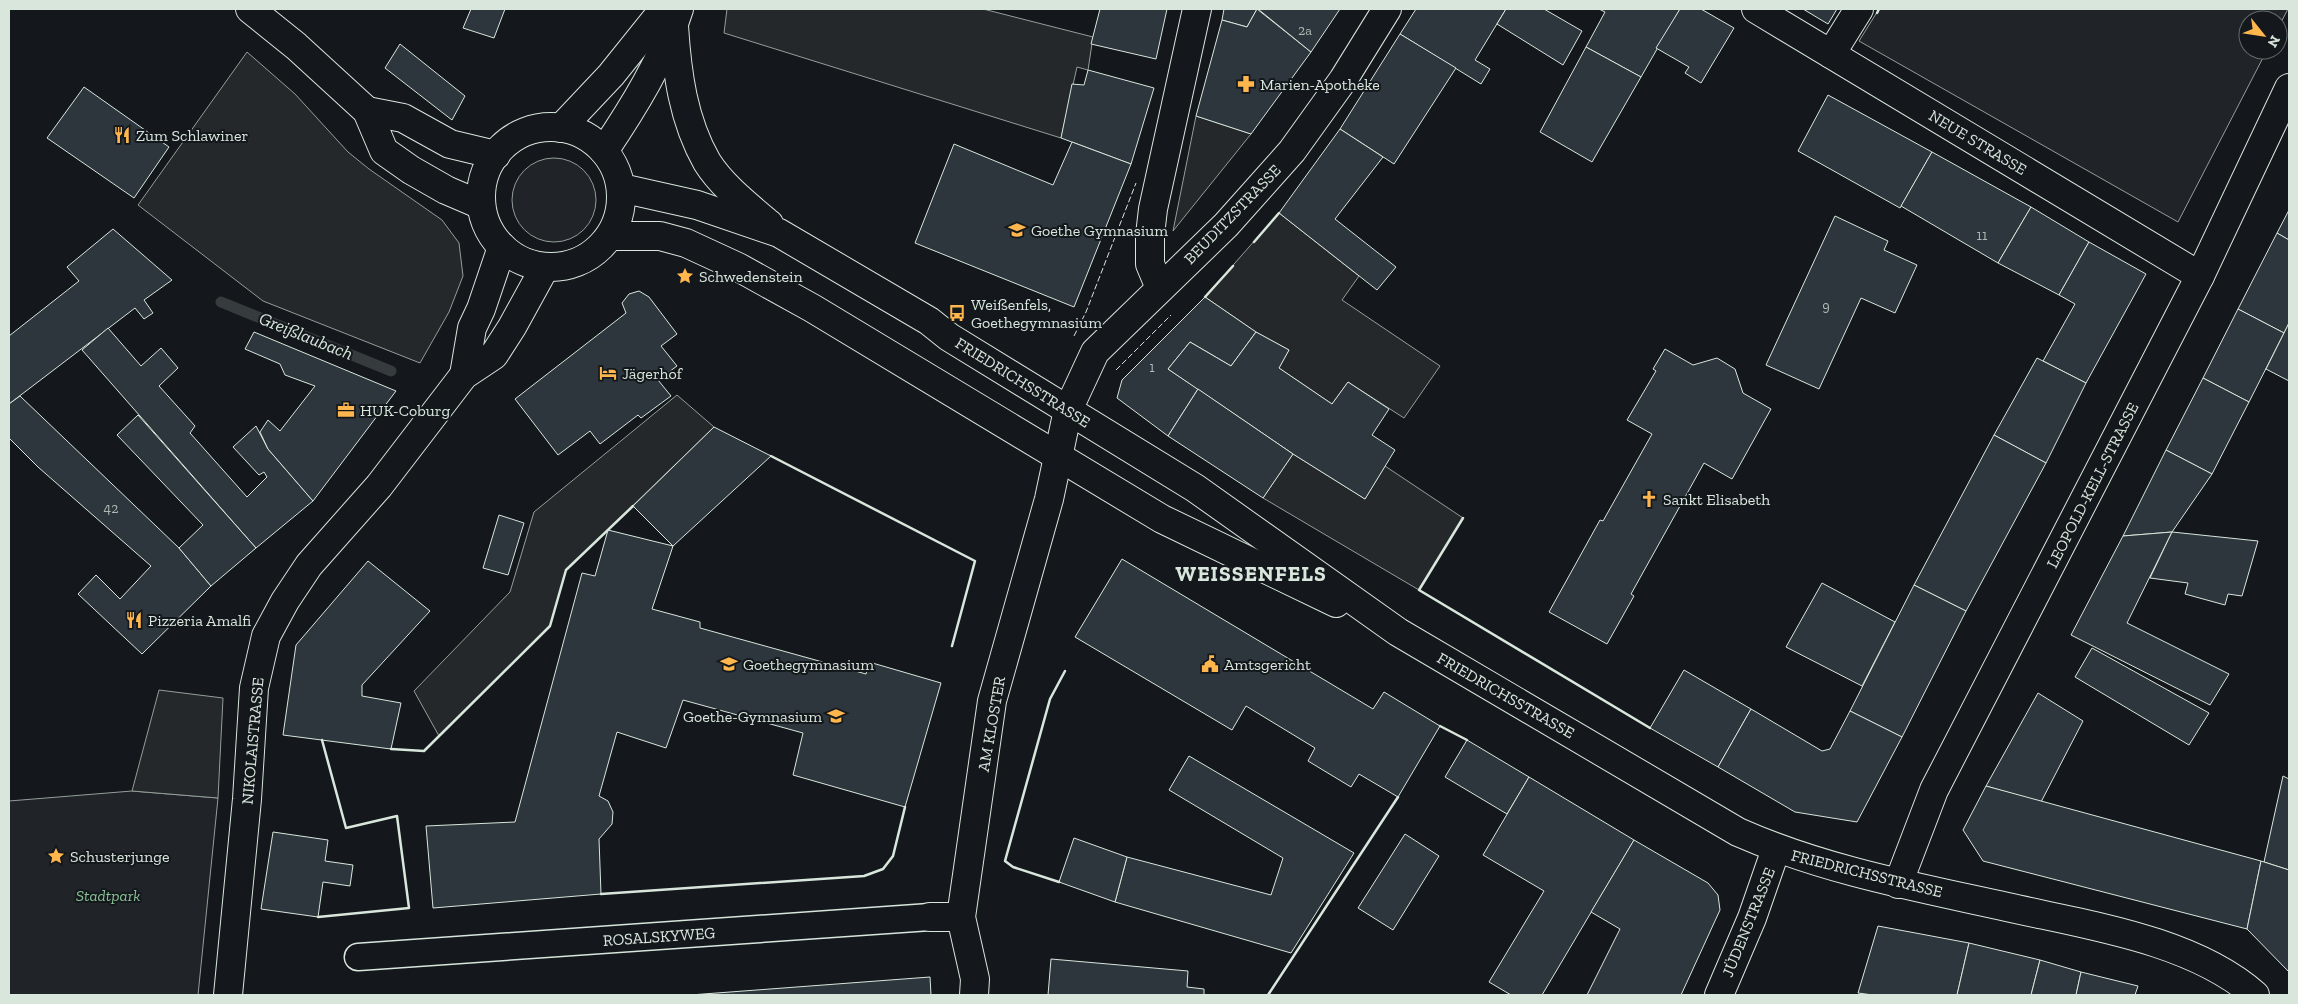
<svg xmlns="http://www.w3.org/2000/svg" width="2298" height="1004" font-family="'Zilla Slab',serif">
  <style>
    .green { fill: #202428; stroke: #939e99 }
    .parking { fill: #24282b; stroke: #939e99 }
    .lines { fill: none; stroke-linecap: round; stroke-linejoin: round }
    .stream { stroke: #363b3e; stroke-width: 11 }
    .building { fill: #2c363c; stroke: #d8e6dc }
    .pedestrian-casing { stroke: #d8e6dc; stroke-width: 29 }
    .minor-casing { stroke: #d8e6dc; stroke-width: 30 }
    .secondary-casing { stroke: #d8e6dc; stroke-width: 30 }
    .primary-casing { stroke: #d8e6dc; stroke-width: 30 }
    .pedestrian { stroke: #14181c; stroke-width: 26 }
    .minor { stroke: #14181c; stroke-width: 28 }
    .secondary { stroke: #14181c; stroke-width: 28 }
    .primary { stroke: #14181c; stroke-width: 28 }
    .fence { stroke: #d8e6dc; stroke-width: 1; stroke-dasharray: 6 2.5; stroke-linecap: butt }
    .wall { stroke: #d8e6dc; stroke-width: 2.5 }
    .labels { text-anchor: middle; stroke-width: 4; stroke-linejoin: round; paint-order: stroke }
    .number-label { font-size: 14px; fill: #adbab4 }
    .poi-label { font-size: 16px; fill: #d8e6dc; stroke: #14181c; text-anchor: start }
    .street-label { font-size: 16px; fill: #d8e6dc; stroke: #14181c }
    .park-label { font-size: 16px; font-style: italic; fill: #8ac095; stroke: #14181c }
    .water-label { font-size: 18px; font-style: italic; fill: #d8e6dc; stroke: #14181c }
    .district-label { font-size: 21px; font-weight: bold; letter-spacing: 1px; fill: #d8e6dc; stroke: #14181c }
  </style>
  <rect width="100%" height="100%" fill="#14181c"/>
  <!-- green -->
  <g class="green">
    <polygon points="1879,9 2288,9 2278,28 2278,20 2248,20 2248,50 2267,50 2178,222 1859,41"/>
    <circle cx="554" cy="200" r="42"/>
    <polygon points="132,791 218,798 198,995 9,995 9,801"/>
  </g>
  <!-- parking -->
  <g class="parking">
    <polygon points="727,9 983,9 1093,37 1088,70 1077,67 1061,138 724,33"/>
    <polygon points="247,52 295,94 348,152 369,169 442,220 459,243 463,276 449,312 420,363 263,301 138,205"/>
    <polygon points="1196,116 1251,134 1173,231"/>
    <polygon points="1279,213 1359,276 1342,300 1440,366 1404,418 1348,382 1332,404 1279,368 1289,350 1256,332 1205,297"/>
    <polygon points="677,395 714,427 566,570 550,626 439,736 414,691 510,592 534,512"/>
    <polygon points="1293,454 1365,499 1385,466 1463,518 1419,590 1263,498"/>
    <polygon points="159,690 223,698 218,798 132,791"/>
  </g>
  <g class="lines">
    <!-- stream -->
    <polyline class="stream" points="221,302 391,371"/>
  </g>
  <!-- building -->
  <g class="building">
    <polygon points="471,9 505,9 494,38 463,28"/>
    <polygon points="1100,9 1167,9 1156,59 1091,44"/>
    <polygon points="1224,9 1257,9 1247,27 1222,20"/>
    <polygon points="1257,9 1311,52 1251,134 1196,116 1222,20 1247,27"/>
    <polygon points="1258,9 1340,9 1311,52"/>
    <polygon points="1416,9 1506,9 1475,60 1490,69 1481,84 1400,34"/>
    <polygon points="1506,9 1544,9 1582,31 1563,65 1497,24"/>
    <polygon points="1599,9 1680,9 1641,77 1586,47 1605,12"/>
    <polygon points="1680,9 1701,9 1734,28 1701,83 1685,73 1689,67 1656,48"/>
    <polygon points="1803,9 1837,9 1828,24"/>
    <polygon points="1400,34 1456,68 1394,164 1340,129"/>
    <polygon points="400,44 465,96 452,120 385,68"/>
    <polygon points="1586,47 1641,77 1592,162 1540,132"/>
    <polygon points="1088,70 1154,88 1131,164 1061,138 1072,84 1084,85"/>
    <polygon points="84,87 169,147 134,198 47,138"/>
    <polygon points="1828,95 1932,152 1900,208 1798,151"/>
    <polygon points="1340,129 1383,157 1335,219 1396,267 1377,290 1279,213"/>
    <polygon points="1072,142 1131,164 1074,307 915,243 954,144 1053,185"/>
    <polygon points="1932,152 2031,207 1998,263 1901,206"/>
    <polygon points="2031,207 2089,242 2059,295 1998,263"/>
    <polygon points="2289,210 2289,240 2277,233"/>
    <polygon points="1835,216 1888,241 1884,250 1917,265 1895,313 1861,298 1819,389 1766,365"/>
    <polygon points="113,229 172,280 144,300 153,313 144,319 135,308 9,404 9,336 79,281 67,267"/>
    <polygon points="2277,233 2289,240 2289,323 2284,333 2238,309"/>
    <polygon points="2089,242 2146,274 2086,383 2043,361 2075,304 2059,295"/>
    <polygon points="639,291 649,297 677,334 661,346 677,366 658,380 671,396 641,418 638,415 600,444 590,431 558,455 515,399 626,313 622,303 629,294"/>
    <polygon points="1205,297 1256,332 1231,366 1190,342 1168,369 1198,389 1168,436 1117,398 1122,380"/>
    <polygon points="2238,309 2284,333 2249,402 2203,378"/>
    <polygon points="2289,323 2289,381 2266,369"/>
    <polygon points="108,328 141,366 161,348 178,368 159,386 195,426 190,433 247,497 267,477 264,472 259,475 233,447 256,426 268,449 313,501 256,548 82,350"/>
    <polygon points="254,332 396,391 313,501 268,449 260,432 268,420 280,431 315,386 285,375 280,364 245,349"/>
    <polygon points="1256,332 1289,350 1279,368 1332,404 1348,382 1389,409 1372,435 1395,450 1365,499 1293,454 1168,369 1190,342 1231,366"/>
    <polygon points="1665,349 1693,365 1717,358 1735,369 1743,393 1771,409 1732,479 1704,463 1631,594 1634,596 1607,644 1549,612 1600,520 1603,521 1652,434 1627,420 1656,371 1653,369"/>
    <polygon points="2037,358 2086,383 2046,463 1994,435"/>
    <polygon points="2203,378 2249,402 2212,474 2166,450"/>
    <polygon points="1198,389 1293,454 1263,498 1168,436"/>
    <polygon points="20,396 179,548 211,586 142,654 78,594 96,575 120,599 151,566 38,467 9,438 9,404"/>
    <polygon points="138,415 256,548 211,586 179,548 203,525 117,435"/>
    <polygon points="714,427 771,456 673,546 633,506"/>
    <polygon points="1994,435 2046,463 1966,611 1914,585"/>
    <polygon points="2166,450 2212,474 2172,532 2123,536"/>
    <polygon points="499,515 524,523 508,575 483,568"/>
    <polygon points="608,530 673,546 652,609 700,622 700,628 866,674 869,662 941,683 905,807 793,775 803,733 683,700 666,748 617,732 599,796 608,801 613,812 612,824 599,839 601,894 433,908 426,826 515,822 582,573 595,576"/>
    <polygon points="2172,532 2127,623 2229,674 2210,705 2071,635 2123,536"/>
    <polygon points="2172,532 2258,541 2242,596 2228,594 2225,605 2185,594 2188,583 2150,578"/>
    <polygon points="1122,559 1373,709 1384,692 1440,726 1398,797 1359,774 1351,787 1308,761 1315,748 1246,706 1232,730 1075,637"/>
    <polygon points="368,561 430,611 362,685 362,696 401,703 391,749 283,735 296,645"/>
    <polygon points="1822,583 1895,622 1862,686 1786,647"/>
    <polygon points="1914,585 1966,611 1902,737 1850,711"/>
    <polygon points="2092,648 2209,713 2189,745 2075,677"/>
    <polygon points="1684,670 1751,709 1718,767 1650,728"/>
    <polygon points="2038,693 2083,721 2041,802 1986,786"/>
    <polygon points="1751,709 1822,751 1830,749 1850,711 1902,737 1857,822 1795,812 1718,767"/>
    <polygon points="1467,740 1529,777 1507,814 1445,777"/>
    <polygon points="1189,756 1354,853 1291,953 1115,902 1127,857 1271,895 1283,858 1169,790"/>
    <polygon points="2283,776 2289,779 2289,870 2264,862"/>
    <polygon points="1529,777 1634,840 1542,995 1511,995 1489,982 1544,891 1483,855"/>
    <polygon points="1986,786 2261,861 2247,929 1983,861 1963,830"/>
    <polygon points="273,832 328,840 325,861 353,865 350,886 323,882 318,917 261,909"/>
    <polygon points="1405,834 1439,856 1393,930 1358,908"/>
    <polygon points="1074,838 1127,857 1115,902 1059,882"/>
    <polygon points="1634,840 1708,883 1718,895 1720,910 1681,995 1587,995 1620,929 1591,912"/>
    <polygon points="2261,861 2289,870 2289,972 2247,929"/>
    <polygon points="1878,926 1969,943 1957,995 1873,995 1858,993"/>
    <polygon points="1969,943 2040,960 2031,995 1957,995"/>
    <polygon points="1051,959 1188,971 1187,987 1204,989 1204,995 1048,995"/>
    <polygon points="2040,960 2081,972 2076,995 2031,995"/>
    <polygon points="2081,972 2138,986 2135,995 2076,995"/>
    <polygon points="930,977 931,995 690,995"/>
  </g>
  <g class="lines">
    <!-- pedestrian casing -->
    <g class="pedestrian-casing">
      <polyline id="pedestrian" points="358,957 930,917"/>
    </g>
    <!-- minor casing -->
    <g class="minor-casing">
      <g id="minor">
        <polyline points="1756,9 2200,276"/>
        <polyline points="1831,54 1859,9"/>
        <polyline points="1160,288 1150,264 1150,235 1153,209 1197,9"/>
        <polyline points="1898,884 1934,790 2200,276 2289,88"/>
        <polyline points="930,917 961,917"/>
        <polyline points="974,995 975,979 961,917 992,701 1049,499 1068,410 1095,352 1226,225 1292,151 1343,80 1387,9"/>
        <polyline points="1719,995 1752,918 1776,849"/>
      </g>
    </g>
    <!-- secondary casing -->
    <g class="secondary-casing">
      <g id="secondary">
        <path d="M674,26C677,73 683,120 707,162C722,186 748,206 769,224"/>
        <path d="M621,188L697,205L779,233L929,321L949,337L1195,488L1398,632L1738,832C1824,870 1916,887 2007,907C2087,925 2193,940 2255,995"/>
        <polyline points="610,236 660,236 686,243 738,267 812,308 1162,519 1336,603"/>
        <polyline points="464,375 472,328 481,309 502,247"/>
        <polyline points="228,995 247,799 254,688 266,636 285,601 309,565 379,486 464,375 494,355 512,327 545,267"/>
      </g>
    </g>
    <!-- primary casing -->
    <g class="primary-casing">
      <g id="primary">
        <polyline points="250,9 296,46 367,111 384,151 411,170 446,190 481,205"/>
        <polyline points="367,111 403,118 450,144 496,155"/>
        <circle cx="551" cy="197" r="70"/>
        <polyline points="561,128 611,75 664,9"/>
        <path d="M604,151C633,108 664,58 679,9"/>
      </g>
    </g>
    <!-- pedestrian -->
    <use href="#pedestrian" class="pedestrian"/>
    <!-- minor -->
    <use href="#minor" class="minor"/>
    <!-- secondary -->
    <use href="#secondary" class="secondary"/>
    <!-- primary -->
    <use href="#primary" class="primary"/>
    <!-- fence -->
    <g class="fence">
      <polyline points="1074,336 1086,312 1136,183"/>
      <polyline points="1116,370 1171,315"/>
    </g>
    <!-- wall -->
    <g class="wall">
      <polyline points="1877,13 1879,9"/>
      <polyline points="1254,242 1279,213"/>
      <polyline points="1205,297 1233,266"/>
      <polyline points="771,456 975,561 952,646"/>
      <polyline points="1463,518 1419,590 1650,728"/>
      <polyline points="1440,726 1467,740"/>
      <polyline points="391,749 424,751 550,626 566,570 633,506"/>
      <polyline points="1059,882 1013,867 1005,861 1050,699 1065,671"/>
      <polyline points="601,894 864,876 883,869 893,856 905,807"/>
      <polyline points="318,917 409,908 397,816 346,828 322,740"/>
      <polyline points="1268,995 1398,797"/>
    </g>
  </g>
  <!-- icons -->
  <defs>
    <g id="pharmacy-bare" transform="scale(1.35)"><path d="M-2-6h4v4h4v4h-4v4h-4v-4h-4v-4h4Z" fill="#ffb74d" stroke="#14181c" stroke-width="2.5" paint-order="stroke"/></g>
    <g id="restaurant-bare" transform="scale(1.35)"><path d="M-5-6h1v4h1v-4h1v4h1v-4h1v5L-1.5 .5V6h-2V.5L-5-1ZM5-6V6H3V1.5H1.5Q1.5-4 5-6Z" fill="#ffb74d" stroke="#14181c" stroke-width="2.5" paint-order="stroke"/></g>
    <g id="school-bare" transform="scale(1.35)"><path d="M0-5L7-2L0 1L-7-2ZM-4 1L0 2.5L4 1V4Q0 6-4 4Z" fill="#ffb74d" stroke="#14181c" stroke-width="2.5" paint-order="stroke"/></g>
    <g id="sight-bare" transform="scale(1.35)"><path d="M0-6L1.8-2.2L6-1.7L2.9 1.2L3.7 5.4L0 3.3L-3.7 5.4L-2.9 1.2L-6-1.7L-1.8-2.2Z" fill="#ffb74d" stroke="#14181c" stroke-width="2.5" paint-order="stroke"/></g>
    <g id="bus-bare" transform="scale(1.35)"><path d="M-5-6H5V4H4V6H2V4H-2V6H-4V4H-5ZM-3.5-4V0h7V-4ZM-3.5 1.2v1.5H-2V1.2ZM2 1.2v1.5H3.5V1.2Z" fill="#ffb74d" stroke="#14181c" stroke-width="2.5" paint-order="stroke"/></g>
    <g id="hotel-bare" transform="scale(1.35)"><path d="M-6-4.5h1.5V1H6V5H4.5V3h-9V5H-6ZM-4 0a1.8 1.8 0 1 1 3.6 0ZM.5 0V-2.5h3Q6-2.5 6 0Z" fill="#ffb74d" stroke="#14181c" stroke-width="2.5" paint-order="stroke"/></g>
    <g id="office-bare" transform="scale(1.35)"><path d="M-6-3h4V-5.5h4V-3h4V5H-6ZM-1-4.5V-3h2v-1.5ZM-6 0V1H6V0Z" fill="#ffb74d" stroke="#14181c" stroke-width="2.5" paint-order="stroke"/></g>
    <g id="church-bare" transform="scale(1.35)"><path d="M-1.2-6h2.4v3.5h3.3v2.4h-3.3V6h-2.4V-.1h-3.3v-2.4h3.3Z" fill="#ffb74d" stroke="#14181c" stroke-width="2.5" paint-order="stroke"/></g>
    <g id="civic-bare" transform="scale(1.35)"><path d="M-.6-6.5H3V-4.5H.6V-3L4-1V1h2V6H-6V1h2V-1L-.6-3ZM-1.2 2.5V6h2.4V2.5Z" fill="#ffb74d" stroke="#14181c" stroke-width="2.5" paint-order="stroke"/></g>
  </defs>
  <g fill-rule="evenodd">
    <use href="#pharmacy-bare" x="1246" y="84"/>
    <use href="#restaurant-bare" x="122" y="135"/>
    <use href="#school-bare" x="1017" y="230"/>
    <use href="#sight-bare" x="685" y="276"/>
    <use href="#bus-bare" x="957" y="313"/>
    <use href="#hotel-bare" x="608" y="373"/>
    <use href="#office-bare" x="346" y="410"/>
    <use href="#church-bare" x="1649" y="499"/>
    <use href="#restaurant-bare" x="134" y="620"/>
    <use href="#school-bare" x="729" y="664"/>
    <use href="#civic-bare" x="1210" y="664"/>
    <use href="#school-bare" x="836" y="716"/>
    <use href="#sight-bare" x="56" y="856"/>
  </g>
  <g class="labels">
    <!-- number labels -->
    <g class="number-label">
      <text x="1305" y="35">2a</text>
      <text x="1982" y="240">11</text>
      <text x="1826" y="311">9</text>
      <text x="1152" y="372">1</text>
      <text x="111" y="513">42</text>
    </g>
    <!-- poi labels -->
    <g class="poi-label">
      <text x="1260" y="90">Marien-Apotheke</text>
      <text x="136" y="141">Zum Schlawiner</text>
      <text x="1031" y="236">Goethe Gymnasium</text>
      <text x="699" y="282">Schwedenstein</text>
      <text x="971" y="310">Weißenfels,<tspan x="971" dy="18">Goethegymnasium</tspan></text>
      <text x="622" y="379">Jägerhof</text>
      <text x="360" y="416">HUK-Coburg</text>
      <text x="1663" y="505">Sankt Elisabeth</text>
      <text x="148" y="626">Pizzeria Amalfi</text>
      <text x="743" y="670">Goethegymnasium</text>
      <text x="1224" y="670">Amtsgericht</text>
      <text x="822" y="722" text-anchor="end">Goethe-Gymnasium</text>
      <text x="70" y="862">Schusterjunge</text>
    </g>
    <!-- street labels -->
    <g class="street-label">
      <text transform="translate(1978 142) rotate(31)" y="6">NEUE STRASSE</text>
      <text transform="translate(1232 214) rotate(-46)" y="6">BEUDITZSTRASSE</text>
      <text transform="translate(1023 382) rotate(32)" y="6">FRIEDRICHSSTRASSE</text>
      <text transform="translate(2092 485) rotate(-63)" y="6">LEOPOLD-KELL-STRASSE</text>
      <text transform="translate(1506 695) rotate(30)" y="6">FRIEDRICHSSTRASSE</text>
      <text transform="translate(991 724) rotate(-80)" y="6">AM KLOSTER</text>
      <text transform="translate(252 741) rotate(-85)" y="6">NIKOLAISTRASSE</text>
      <text transform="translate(1867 873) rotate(14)" y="6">FRIEDRICHSSTRASSE</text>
      <text transform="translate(1748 922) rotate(-68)" y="6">JÜDENSTRASSE</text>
      <text transform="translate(659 936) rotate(-4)" y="6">ROSALSKYWEG</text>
    </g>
    <!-- park labels -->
    <g class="park-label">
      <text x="108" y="901">Stadtpark</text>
    </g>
    <!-- water labels -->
    <g class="water-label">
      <text transform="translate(306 336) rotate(22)" y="6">Greißlaubach</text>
    </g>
    <!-- district labels -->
    <g class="district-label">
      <text x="1251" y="581">WEISSENFELS</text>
    </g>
  </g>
  <!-- border -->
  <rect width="2298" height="1004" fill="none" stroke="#d8e6dc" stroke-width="20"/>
  <!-- north arrow -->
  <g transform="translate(2263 35) rotate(120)"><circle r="24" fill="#14181c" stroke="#626a69"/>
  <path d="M0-4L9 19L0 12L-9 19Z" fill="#ffb74d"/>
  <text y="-8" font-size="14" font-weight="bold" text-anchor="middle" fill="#d8e6dc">N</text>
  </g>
</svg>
